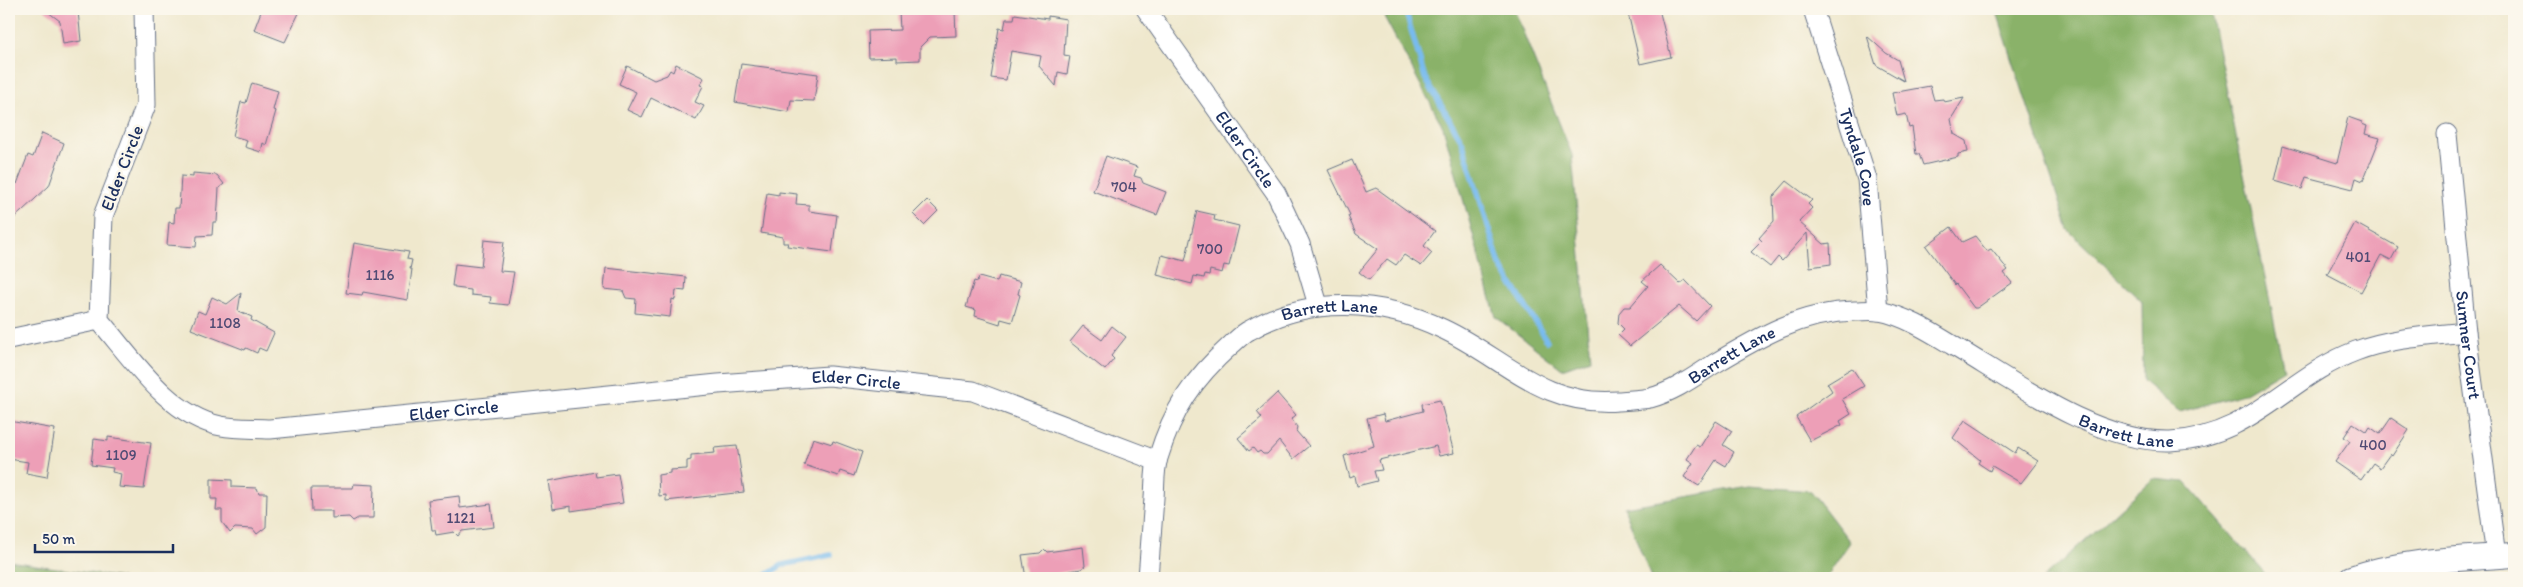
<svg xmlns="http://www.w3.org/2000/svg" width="2523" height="587" font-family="Itim,sans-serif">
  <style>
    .forest { fill: #8ab269; stroke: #527064 }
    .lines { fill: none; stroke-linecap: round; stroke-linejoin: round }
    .stream { stroke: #78bbee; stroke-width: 5.5 }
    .building { fill: #ed9fb7 }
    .minor-casing { stroke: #657085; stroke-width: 21 }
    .tertiary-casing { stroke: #657085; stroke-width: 26 }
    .minor { stroke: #fff; stroke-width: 19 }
    .tertiary { stroke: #fff; stroke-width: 24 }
    .labels { text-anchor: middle; stroke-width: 5; stroke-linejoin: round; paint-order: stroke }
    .number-label { font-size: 15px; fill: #504b74 }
    .street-label { font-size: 18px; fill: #1b2f5e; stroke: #fbf7ec }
  </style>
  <rect width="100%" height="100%" fill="#fbf7ec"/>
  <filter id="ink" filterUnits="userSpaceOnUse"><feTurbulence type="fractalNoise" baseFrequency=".02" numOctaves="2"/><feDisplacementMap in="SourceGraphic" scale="10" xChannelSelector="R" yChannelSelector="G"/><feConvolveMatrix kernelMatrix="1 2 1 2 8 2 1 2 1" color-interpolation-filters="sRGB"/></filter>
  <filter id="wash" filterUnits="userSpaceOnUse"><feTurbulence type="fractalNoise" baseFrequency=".0096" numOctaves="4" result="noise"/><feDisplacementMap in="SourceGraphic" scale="20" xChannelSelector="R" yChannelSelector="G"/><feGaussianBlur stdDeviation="1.12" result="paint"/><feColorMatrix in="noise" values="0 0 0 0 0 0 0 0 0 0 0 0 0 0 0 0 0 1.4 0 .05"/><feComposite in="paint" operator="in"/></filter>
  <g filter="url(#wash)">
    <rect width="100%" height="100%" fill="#efe8cd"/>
    <!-- forest -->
    <g class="forest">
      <polygon points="1380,9 1514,9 1572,155 1590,359 1562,369 1496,317 1443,127"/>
      <polygon points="1996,9 2210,9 2284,370 2243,394 2180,412 2143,381 2142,301 2068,230"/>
      <polygon points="2153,479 2185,482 2269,578 2043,578"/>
      <polygon points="1750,486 1811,491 1850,542 1826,578 1651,578 1624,507"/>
      <polygon points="9,561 122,578 9,578"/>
    </g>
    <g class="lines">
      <!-- stream -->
      <g class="stream">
        <polyline points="1405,9 1425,78 1462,141 1500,265 1547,341"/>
        <polyline points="762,578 782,565 831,555"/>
      </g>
    </g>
    <g id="blocks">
      <!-- building -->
      <g class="building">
        <polygon points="44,9 75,9 75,11 78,11 81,41 63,44 60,21"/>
        <polygon points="262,9 301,9 285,42 254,30"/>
        <polygon points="908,9 955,11 956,36 930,37 920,47 920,60 897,61 897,57 869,58 868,31 900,30 899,11 908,11"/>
        <polygon points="1627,9 1659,9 1671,57 1640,64"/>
        <polygon points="1015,14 1048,19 1048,16 1066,19 1064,55 1070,56 1067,74 1058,72 1056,86 1039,66 1041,56 1011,51 1006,80 991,78 999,28 1004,29 1006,19 1014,19"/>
        <polygon points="1867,36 1886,53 1898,60 1904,81 1876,65"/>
        <polygon points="676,64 704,78 700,85 703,86 695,102 704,106 696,120 651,98 642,117 627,110 636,92 619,84 627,66 654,80 667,75 670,70 673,72"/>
        <polygon points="741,64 818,74 814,101 791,100 789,112 735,102"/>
        <polygon points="252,83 278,91 273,110 276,111 266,145 263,143 261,152 245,147 247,140 233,136 241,102 246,103"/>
        <polygon points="1930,86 1934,100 1943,99 1944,102 1964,98 1951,119 1954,134 1966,141 1968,152 1958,154 1958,157 1923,165 1919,154 1916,154 1912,127 1909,128 1906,114 1897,116 1892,93"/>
        <polygon points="2348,117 2362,122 2362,124 2367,126 2365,134 2380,138 2363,181 2356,178 2353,189 2306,177 2302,189 2275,181 2283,146 2337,163"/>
        <polygon points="42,133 64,143 49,186 9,223 9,181 17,184 28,155 33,157"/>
        <polygon points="1106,156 1137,167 1134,176 1141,178 1143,183 1166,192 1157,215 1093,191"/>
        <polygon points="1352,160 1366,192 1376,188 1435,231 1424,246 1432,253 1421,266 1404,255 1396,265 1387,259 1369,280 1359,272 1378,249 1356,234 1348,216 1350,215 1328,170"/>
        <polygon points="193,173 217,175 224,184 219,188 217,222 213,222 212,235 197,236 196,247 167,245 169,222 174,223 175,208 179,208 181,176 193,177"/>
        <polygon points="1787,181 1812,200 1808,204 1812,208 1799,222 1824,244 1830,243 1831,264 1810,267 1807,233 1782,261 1778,257 1770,267 1751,252 1762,241 1759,238 1774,221 1773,197"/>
        <polygon points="779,192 797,194 796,204 809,205 809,211 837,215 832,252 787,246 788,243 783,243 783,237 761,233 767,193 779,195"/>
        <polygon points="927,200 938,211 924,225 913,214"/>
        <polygon points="1197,211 1215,215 1214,220 1239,226 1229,266 1224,265 1222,273 1210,270 1209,275 1205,274 1204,278 1194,276 1192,284 1157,275 1162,255 1185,261"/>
        <polygon points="2355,223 2398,247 2391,260 2381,255 2361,292 2327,274"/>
        <polygon points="1951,227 1962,242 1975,236 1987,251 1991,249 2008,270 2004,273 2012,283 1977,308 1974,308 1956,284 1955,285 1926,246"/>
        <polygon points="484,240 504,242 500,271 514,272 508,305 490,303 491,297 471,295 471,290 455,288 455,286 452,286 455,264 481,267"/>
        <polygon points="354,243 409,252 407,259 412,260 410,269 412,269 408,300 363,292 362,295 346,293"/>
        <polygon points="1660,265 1680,284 1685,280 1710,306 1696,321 1679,306 1630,346 1618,335 1624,329 1618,323 1619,313 1624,307 1630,307 1648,286 1642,281"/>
        <polygon points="606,268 686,277 685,291 676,290 675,300 672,299 670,317 635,313 636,299 626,298 623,291 604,289"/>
        <polygon points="999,276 1021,282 1018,294 1020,295 1012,322 1001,319 1000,324 975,316 976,310 966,307 974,281 977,282 979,277 997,282"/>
        <polygon points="241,293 238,311 252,317 251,320 274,333 266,351 259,348 257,353 246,348 245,350 191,329 198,311 205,314 212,297 227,304"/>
        <polygon points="1083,326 1102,340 1112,326 1126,337 1111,356 1114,359 1105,370 1070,342"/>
        <polygon points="1852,368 1864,386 1842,399 1851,414 1840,421 1842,425 1810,441 1796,417 1832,391 1827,383"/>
        <polygon points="1277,393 1296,415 1291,419 1297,427 1296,431 1309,446 1293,459 1279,441 1267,454 1263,454 1260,451 1257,453 1253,448 1249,451 1238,438 1262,418 1257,412"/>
        <polygon points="1440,400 1454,453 1439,456 1436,446 1379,460 1382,470 1374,471 1377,481 1357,486 1355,476 1350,478 1344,456 1374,446 1367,418 1383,414 1385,421 1423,411 1422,404"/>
        <polygon points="2391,418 2409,430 2392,456 2390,454 2380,468 2373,463 2361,480 2335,462 2350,441 2344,437 2353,423 2367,432 2370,427 2380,434"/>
        <polygon points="1965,420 2015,453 2018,448 2038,461 2021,483 1992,466 1990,471 1978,463 1980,460 1953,438"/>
        <polygon points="9,421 55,429 47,477 26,473 28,462 9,459"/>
        <polygon points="1716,421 1732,431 1723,445 1734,452 1726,466 1716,460 1699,486 1684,477 1693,463 1687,459 1696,445 1700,447"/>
        <polygon points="108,437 151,443 144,489 119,487 121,474 112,472 113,468 91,465 94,439 108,441"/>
        <polygon points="813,438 832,444 833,441 862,452 854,476 840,471 838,476 804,465"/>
        <polygon points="737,446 744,492 666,501 666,495 659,496 658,475 670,473 670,470 687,469 687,461 691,460 691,455 715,453 714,448"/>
        <polygon points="595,472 596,477 618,474 623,503 571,511 571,506 553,509 549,481"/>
        <polygon points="211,479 232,480 232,487 257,488 259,493 267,493 266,527 257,534 253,529 235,528 230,533 222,522 222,510 216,510 217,499 211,499"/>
        <polygon points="354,484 374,485 373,518 358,518 353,521 349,517 332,518 332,511 312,511 311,488 353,488"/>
        <polygon points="459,496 460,508 491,504 494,527 462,531 458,536 454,532 436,535 435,530 432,530 428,500"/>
        <polygon points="1083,547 1085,566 1081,569 1054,574 1053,578 1026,578 1022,555 1040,553 1044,549 1047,552"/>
      </g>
    </g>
  </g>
  <g filter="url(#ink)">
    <use href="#blocks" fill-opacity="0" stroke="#657085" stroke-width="1"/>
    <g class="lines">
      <!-- minor casing -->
      <g class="minor-casing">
        <g id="minor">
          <path id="s1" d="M144,9L146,105L103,216L99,320C132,358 169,416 221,426C236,429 254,428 270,429L718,384L829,376L973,391L1157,461"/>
          <path id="s2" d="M1146,9L1276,193L1300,244L1318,305"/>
          <path id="s3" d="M1813,9L1867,179L1878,311"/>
          <path id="s4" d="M2447,134L2466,332L2496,556"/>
          <polyline points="9,339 99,320"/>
          <path id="s5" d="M1148,578C1150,551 1152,525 1154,498C1155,485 1154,470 1158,458C1173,409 1193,379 1231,345C1237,340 1243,333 1250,330C1309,295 1383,300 1443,329C1505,358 1542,407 1618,401C1628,400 1640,400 1650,398C1673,392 1694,377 1714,364C1759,337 1801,312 1855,311C1862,311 1871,310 1879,311C1905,316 1929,331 1952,345C2013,381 2097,443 2170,441C2251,438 2287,377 2356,351C2391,338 2429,336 2466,332"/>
        </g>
      </g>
      <!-- tertiary casing -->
      <g class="tertiary-casing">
        <path id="tertiary" d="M2351,578C2403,560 2460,559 2514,555"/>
      </g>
      <!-- minor -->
      <use href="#minor" class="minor"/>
      <!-- tertiary -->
      <use href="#tertiary" class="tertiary"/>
    </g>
  </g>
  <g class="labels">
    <!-- number labels -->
    <g class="number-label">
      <text x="1124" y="192">704</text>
      <text x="1210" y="254">700</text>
      <text x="2358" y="262">401</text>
      <text x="380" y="280">1116</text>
      <text x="225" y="328">1108</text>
      <text x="2373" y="450">400</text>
      <text x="121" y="460">1109</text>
      <text x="461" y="523">1121</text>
    </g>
    <!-- street labels -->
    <g class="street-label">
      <text dy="6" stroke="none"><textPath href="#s2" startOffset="172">Elder Circle</textPath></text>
      <text dy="6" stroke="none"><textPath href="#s3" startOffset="155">Tyndale Cove</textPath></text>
      <text transform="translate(122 168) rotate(-69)" y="6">Elder Circle</text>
      <text dy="6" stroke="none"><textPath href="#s5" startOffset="365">Barrett Lane</textPath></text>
      <text dy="6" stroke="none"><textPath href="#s4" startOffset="212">Sumner Court</textPath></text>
      <text dy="6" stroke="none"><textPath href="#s5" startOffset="800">Barrett Lane</textPath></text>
      <text dy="6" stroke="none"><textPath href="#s1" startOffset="1122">Elder Circle</textPath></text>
      <text dy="6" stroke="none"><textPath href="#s1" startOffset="718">Elder Circle</textPath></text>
      <text dy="6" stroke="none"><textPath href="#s5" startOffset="1234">Barrett Lane</textPath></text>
    </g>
  </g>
  <!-- margin -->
  <rect width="2523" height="587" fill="none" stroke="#fbf7ec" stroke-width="30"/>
  <!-- scale -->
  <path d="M35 544v8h138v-8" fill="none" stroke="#1b2f5e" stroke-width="2.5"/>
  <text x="42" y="544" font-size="15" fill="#1b2f5e" stroke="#fbf7ec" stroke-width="4" paint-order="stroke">50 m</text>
</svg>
